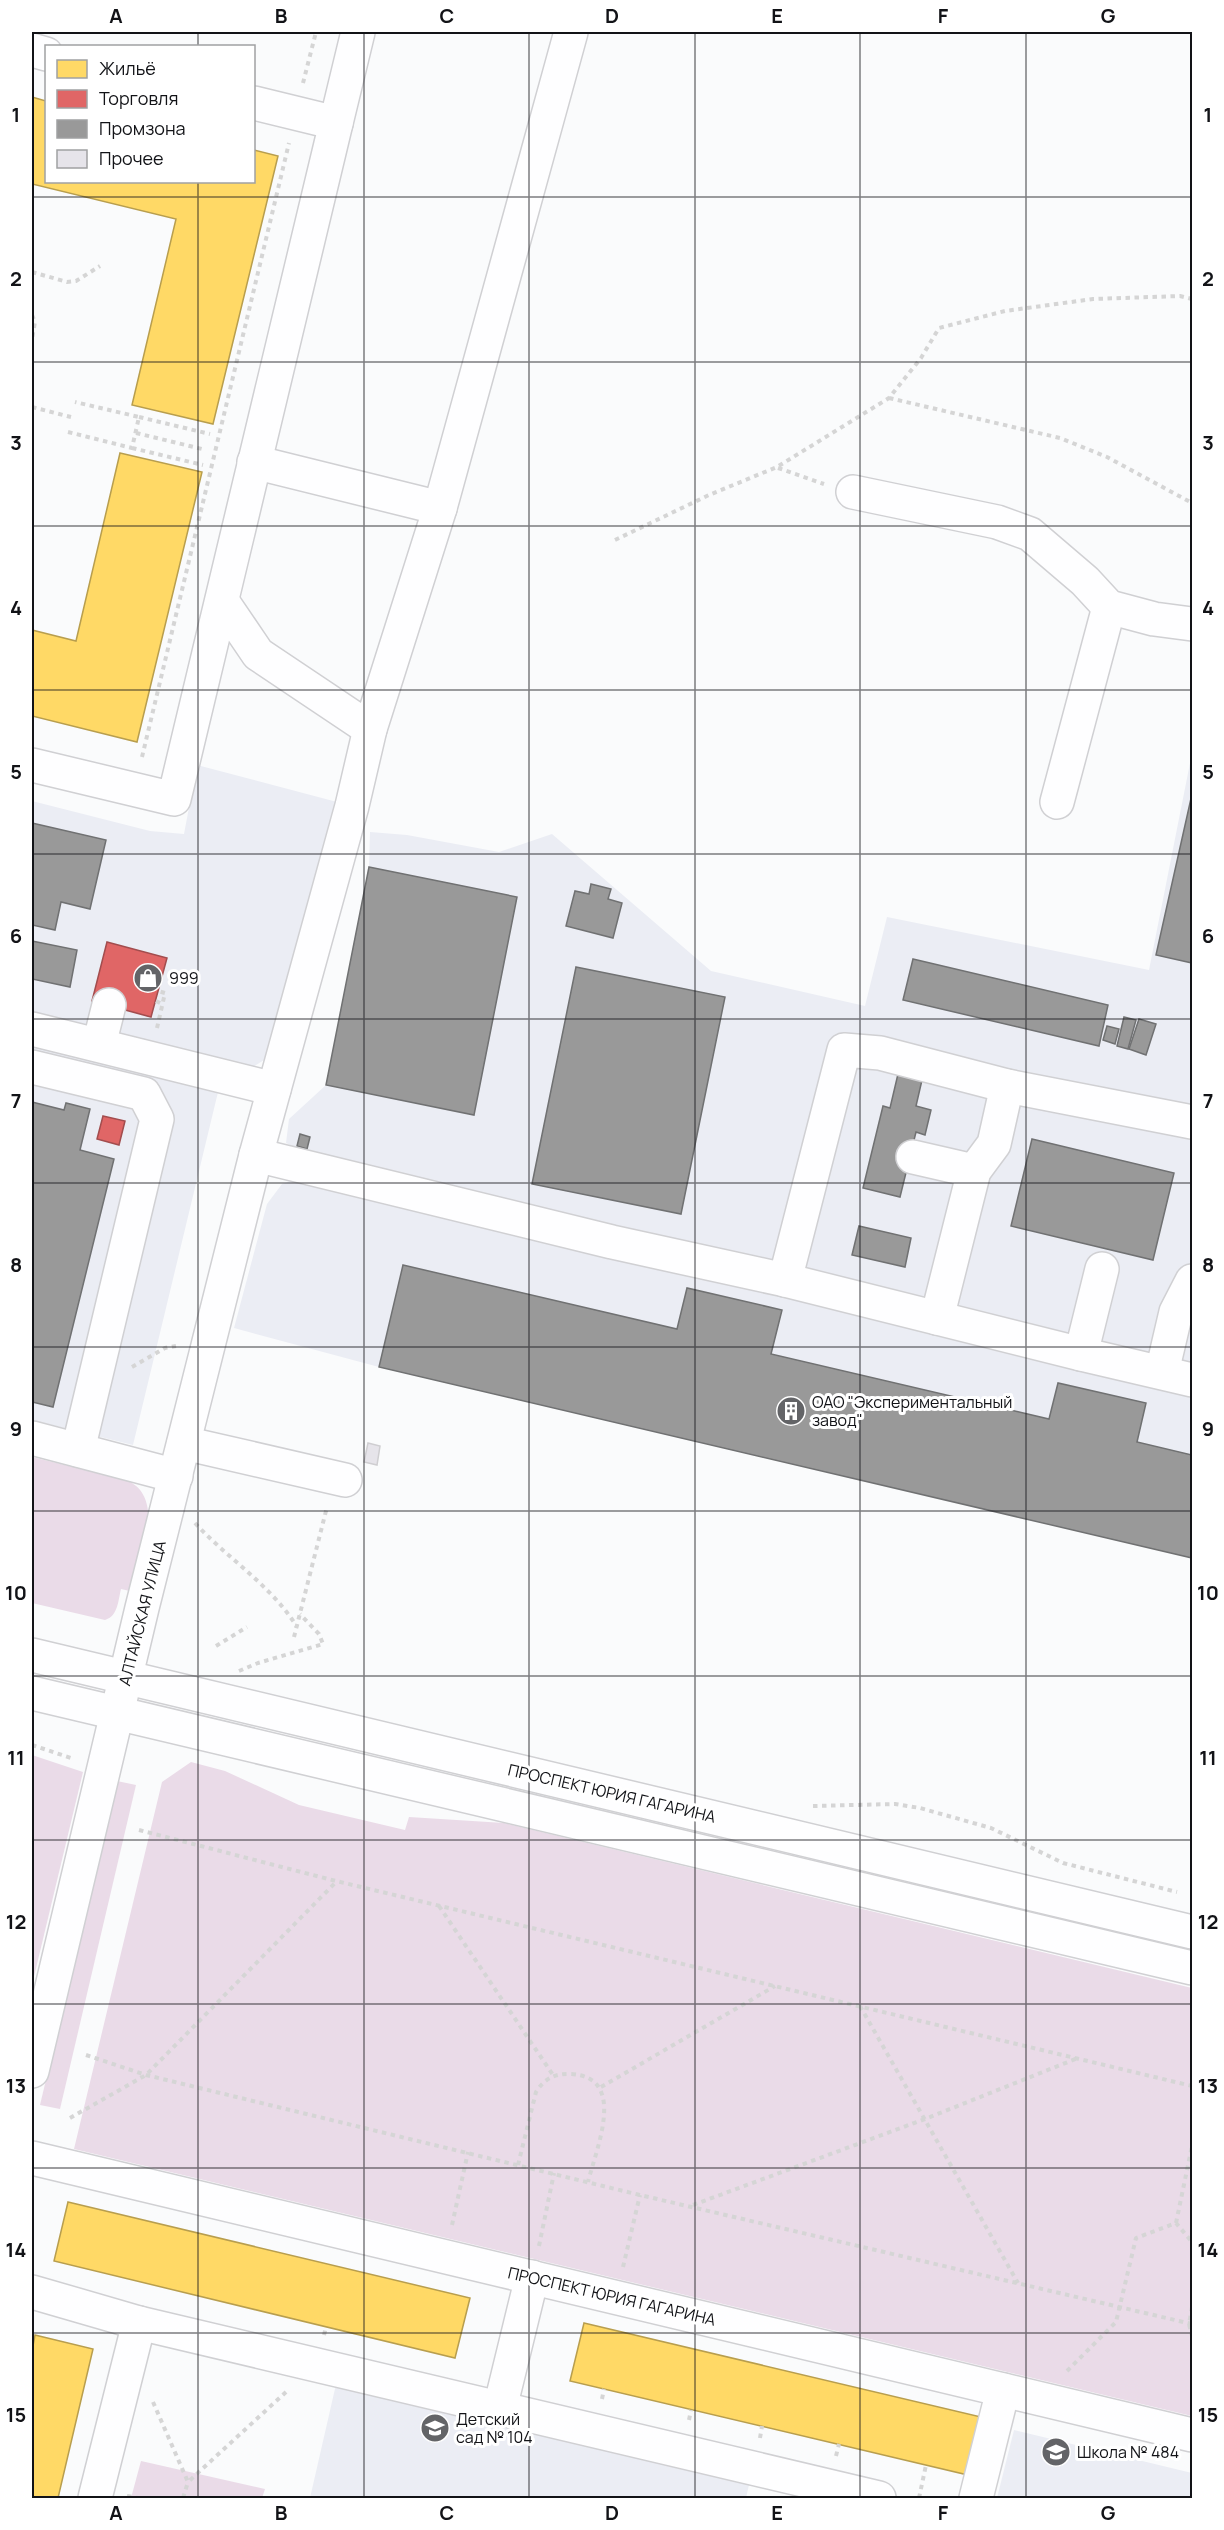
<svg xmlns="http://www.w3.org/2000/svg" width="1224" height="2530" font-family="Manrope,sans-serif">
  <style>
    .built { fill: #ebedf4 }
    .green { fill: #eadbe8 }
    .homes { fill: #ffd966; stroke: #b89e4e; stroke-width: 1.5 }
    .shops { fill: #e06666; stroke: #a24d4e; stroke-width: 1.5 }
    .industry { fill: #999; stroke: #707172; stroke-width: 1.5 }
    .building { fill: #e6e4ea; stroke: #cfced1; stroke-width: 1.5 }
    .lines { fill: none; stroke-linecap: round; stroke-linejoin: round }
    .minor-casing { stroke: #d0d0d3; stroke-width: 36 }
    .major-casing { stroke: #d0d0d3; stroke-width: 36 }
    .path { stroke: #d5d5d5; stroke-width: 4; stroke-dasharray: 4.5 4.5; stroke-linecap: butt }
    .minor { stroke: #fefeff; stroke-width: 33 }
    .major { stroke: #fefeff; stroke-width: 33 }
    .grid { fill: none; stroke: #121317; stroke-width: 1.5; stroke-opacity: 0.55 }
    .labels { text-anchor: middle; stroke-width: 6; stroke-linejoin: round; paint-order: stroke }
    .poi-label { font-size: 16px; fill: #121317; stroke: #fff; text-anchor: start }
    .street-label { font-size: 16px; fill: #121317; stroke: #fff }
    .neatline { fill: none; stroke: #121317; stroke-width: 2 }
    .grid-label { font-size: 20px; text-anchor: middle; font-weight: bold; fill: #121317 }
  </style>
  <rect width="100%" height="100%" fill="#fafbfc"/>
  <!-- built -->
  <g class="built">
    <polygon points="1192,753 1192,1558 379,1367 234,1328 267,1204 282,1184 294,1180 301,1150 286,1143 289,1119 326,1085 369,867 370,832 407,835 499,852 552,834 711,971 865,1006 887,917 1149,970"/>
    <polygon points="197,765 337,802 282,1049 219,1088 133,1445 32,1420 32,801 150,831 184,834"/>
    <polygon points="337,2380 751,2476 746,2498 310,2498"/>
    <polygon points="1014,2430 1192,2473 1192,2498 997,2498"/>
  </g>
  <!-- green -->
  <g class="green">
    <path d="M32,1457L126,1480C167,1496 141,1561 134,1592L121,1589C118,1601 118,1616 105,1620L32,1603Z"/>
    <polygon points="32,1755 83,1772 32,1985"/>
    <polygon points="191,1762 225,1771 299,1805 405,1830 409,1817 504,1823 1192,1988 1192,2416 74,2149 162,1782"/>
    <polygon points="117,1781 136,1785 60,2109 40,2105"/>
    <polygon points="141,2461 265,2489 262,2498 131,2498"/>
  </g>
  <!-- homes -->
  <g class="homes">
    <polygon points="32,97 46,101 46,182 254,182 254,150 278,156 213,424 132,405 176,219 32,184"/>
    <polygon points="120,453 202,472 137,742 32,716 32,630 76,641"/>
    <polygon points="68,2202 470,2298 455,2358 54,2261"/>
    <polygon points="584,2323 981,2417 968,2475 570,2381"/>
    <polygon points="35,2335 93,2349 58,2498 32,2498 32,2351"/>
  </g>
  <!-- shops -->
  <g class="shops">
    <polygon points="107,942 167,958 151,1017 92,1001"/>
    <polygon points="103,1116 125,1121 119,1145 97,1139"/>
  </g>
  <!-- industry -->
  <g class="industry">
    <polygon points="1192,794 1192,963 1156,955"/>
    <polygon points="32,823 106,840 90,909 61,902 55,930 32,925"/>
    <polygon points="369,867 517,897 474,1115 326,1085"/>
    <polygon points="591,884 611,889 608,899 622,903 613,938 566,926 575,891 589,894"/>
    <polygon points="32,941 77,950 70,987 32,979"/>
    <polygon points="913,959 1108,1005 1099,1046 903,1000"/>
    <polygon points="576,967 725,997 681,1214 532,1184"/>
    <polygon points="1124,1017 1136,1020 1128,1049 1117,1046"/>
    <polygon points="1139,1019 1156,1024 1146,1055 1129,1049"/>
    <polygon points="1107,1026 1119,1029 1115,1044 1103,1040"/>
    <polygon points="898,1074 922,1080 916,1106 931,1110 925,1135 916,1132 900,1197 863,1188 883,1106 890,1108"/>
    <polygon points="32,1102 64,1110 66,1103 90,1109 80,1150 114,1159 53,1407 32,1402"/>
    <polygon points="300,1134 310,1137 307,1149 297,1146"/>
    <polygon points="1032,1139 1174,1173 1153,1260 1011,1226"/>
    <polygon points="859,1226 911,1238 905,1267 852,1255"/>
    <polygon points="403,1265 677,1329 687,1288 782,1310 771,1354 1049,1419 1058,1383 1146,1403 1137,1442 1192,1455 1192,1558 379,1367"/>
  </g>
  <!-- building -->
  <polygon class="building" points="368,1443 380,1446 377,1465 364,1462"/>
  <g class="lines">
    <!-- minor casing -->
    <g class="minor-casing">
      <g id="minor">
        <polyline points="32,50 46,54"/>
        <polyline points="336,123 358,32"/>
        <polyline points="254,462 440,508"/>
        <polyline points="853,492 997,522 1030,534 1085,581 1109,607 1154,619 1192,624"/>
        <polyline points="222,601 258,654 370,729"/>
        <polyline points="32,765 174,799 336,123 254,103"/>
        <polyline points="1057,802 1109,607"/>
        <polyline points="32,1029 274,1089"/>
        <polyline points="99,1045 109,1005"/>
        <polyline points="32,1067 144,1094 157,1119 78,1450"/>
        <polyline points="256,1155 612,1242 785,1280 1081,1354 1192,1380"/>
        <polyline points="913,1157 974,1171"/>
        <polyline points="785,1280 844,1050 880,1053 1007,1086 1192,1122"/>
        <polyline points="937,1318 974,1171 994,1144 1007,1086"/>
        <polyline points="1081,1354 1102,1269"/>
        <polyline points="1162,1372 1176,1312 1192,1281"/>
        <polyline points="32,1438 176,1476"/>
        <polyline points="184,1443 345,1480"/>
        <polyline points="32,2071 142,1608 256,1155 352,806 370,729 440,508 571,32"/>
        <polyline points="32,2158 1192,2435"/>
        <polyline points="32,2292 139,2323 879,2498"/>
        <polyline points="500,2408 532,2277"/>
        <polyline points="95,2498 139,2323"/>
        <polyline points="976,2498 1003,2390"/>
      </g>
    </g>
    <!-- major casing -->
    <g class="major-casing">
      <g id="major">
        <polyline points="32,1655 1192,1932"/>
        <polyline points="32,1693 1192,1968"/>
      </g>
    </g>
    <!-- path -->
    <g class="path">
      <polyline points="303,83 316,32"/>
      <polyline points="32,272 67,282 76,281 100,266"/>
      <polyline points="32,315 35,322 32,339"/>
      <polyline points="32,379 32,391"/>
      <polyline points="889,398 1060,438 1107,457 1192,503"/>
      <polyline points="32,407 71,417"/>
      <polyline points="139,417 210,434"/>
      <polyline points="68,432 132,448 139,417 75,402"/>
      <polyline points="136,433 202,449"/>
      <polyline points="132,448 203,465"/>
      <polyline points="778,468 824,484"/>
      <polyline points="615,540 709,495 777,467 889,398 921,358 939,328 1005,311 1093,299 1180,296 1192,299"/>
      <polyline points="142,757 289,143"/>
      <polyline points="156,1001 162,1004"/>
      <polyline points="157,1028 165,993 158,991"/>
      <polyline points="132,1367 165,1348 176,1346"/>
      <path d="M195,1523C228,1559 271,1585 297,1627"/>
      <polyline points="294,1637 327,1507"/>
      <polyline points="216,1646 247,1627"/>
      <polyline points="239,1671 258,1663 323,1644 319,1634 300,1614"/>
      <polyline points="32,1745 74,1759"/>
      <polyline points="813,1806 895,1804 920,1808 991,1828 1063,1863 1177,1892"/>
      <polyline points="139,1830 336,1881 1192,2086"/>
      <polyline points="439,1906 553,2075"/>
      <polyline points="860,2006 1018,2283"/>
      <polyline points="86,2055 146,2075 640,2195 1192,2324"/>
      <polyline points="601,2087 775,1986"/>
      <polyline points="70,2118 146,2075 336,1882"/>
      <path d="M518,2165L536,2092C544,2079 555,2073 571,2074C628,2077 596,2149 588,2182"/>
      <polyline points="693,2205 925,2119 1078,2058"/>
      <polyline points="1176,2223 1192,2146"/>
      <polyline points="452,2225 468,2152"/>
      <polyline points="539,2246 554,2173"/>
      <polyline points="623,2267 640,2195"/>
      <polyline points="1192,2307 1189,2324 1192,2336"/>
      <polyline points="324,2335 326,2327"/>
      <polyline points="1067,2371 1116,2322 1136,2238 1176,2223 1192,2242"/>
      <polyline points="602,2399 604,2389"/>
      <polyline points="153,2402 188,2482 286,2392"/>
      <polyline points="689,2420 691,2410"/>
      <polyline points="760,2438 762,2426"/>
      <polyline points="836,2456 839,2444"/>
      <polyline points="127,2496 138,2498"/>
      <polyline points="183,2498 188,2482"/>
      <polyline points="919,2498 926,2465"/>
    </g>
    <!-- minor -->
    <use href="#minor" class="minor"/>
    <!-- major -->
    <use href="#major" class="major"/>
  </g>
  <!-- grid -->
  <path class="grid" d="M198,32V46M364,32V2498M529,32V2498M695,32V2498M860,32V2498M1026,32V2498M198,182V2498M32,197H1192M32,362H1192M32,526H1192M32,690H1192M32,854H1192M32,1019H1192M32,1183H1192M32,1347H1192M32,1511H1192M32,1676H1192M32,1840H1192M32,2004H1192M32,2168H1192M32,2333H1192"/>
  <!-- icons -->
  <defs>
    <g id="shop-disc" transform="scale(1.5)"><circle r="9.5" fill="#636467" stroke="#fff"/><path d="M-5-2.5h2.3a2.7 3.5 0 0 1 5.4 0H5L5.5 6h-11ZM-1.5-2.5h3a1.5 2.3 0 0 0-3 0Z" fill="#fff"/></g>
    <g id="building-disc" transform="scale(1.5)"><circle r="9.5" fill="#636467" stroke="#fff"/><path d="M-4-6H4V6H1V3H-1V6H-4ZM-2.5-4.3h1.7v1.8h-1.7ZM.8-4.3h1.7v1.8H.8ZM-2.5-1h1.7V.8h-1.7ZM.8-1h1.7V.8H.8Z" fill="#fff"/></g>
    <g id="school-disc" transform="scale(1.5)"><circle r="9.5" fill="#636467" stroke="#fff"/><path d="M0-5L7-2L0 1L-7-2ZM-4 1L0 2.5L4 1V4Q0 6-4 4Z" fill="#fff"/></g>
  </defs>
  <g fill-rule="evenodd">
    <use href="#shop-disc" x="148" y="978"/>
    <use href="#building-disc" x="791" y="1411"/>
    <use href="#school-disc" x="435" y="2428"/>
    <use href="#school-disc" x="1056" y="2452"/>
  </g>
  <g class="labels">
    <!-- poi labels -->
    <g class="poi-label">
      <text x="169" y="984">999</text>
      <text x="812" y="1408">ОАО "Экспериментальный<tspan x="812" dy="18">завод"</tspan></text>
      <text x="456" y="2425">Детский<tspan x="456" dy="18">сад № 104</tspan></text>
      <text x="1077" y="2458">Школа № 484</text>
    </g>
    <!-- street labels -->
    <g class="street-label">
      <text transform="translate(142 1613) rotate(-76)" y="6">АЛТАЙСКАЯ УЛИЦА</text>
      <text transform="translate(612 1793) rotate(13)" y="6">ПРОСПЕКТ ЮРИЯ ГАГАРИНА</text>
      <text transform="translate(612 2296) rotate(13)" y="6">ПРОСПЕКТ ЮРИЯ ГАГАРИНА</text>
    </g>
  </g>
  <!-- border -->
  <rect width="1224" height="2530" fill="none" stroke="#ffffff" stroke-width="66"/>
  <!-- legend -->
  <rect x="45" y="45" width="210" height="138" fill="#ffffff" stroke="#a0a1a2" stroke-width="1.5"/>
  <rect x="57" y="60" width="30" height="18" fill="#ffd966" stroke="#a0a1a2" stroke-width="1.5"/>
  <text x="99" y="75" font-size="18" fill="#121317">Жильё</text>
  <rect x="57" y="90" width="30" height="18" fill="#e06666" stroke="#a0a1a2" stroke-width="1.5"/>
  <text x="99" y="105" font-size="18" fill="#121317">Торговля</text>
  <rect x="57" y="120" width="30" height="18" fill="#999999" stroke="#a0a1a2" stroke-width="1.5"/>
  <text x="99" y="135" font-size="18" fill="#121317">Промзона</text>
  <rect x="57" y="150" width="30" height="18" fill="#e6e4ea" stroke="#a0a1a2" stroke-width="1.5"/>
  <text x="99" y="165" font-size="18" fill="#121317">Прочее</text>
  <rect x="33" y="33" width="1158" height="2464" class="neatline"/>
  <g class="grid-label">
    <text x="116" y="23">A</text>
    <text x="281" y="23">B</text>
    <text x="447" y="23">C</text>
    <text x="612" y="23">D</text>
    <text x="777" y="23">E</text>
    <text x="943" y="23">F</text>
    <text x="1108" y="23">G</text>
    <text x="16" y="122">1</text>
    <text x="1208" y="122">1</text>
    <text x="16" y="286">2</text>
    <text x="1208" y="286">2</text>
    <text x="16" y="450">3</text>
    <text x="1208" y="450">3</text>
    <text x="16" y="615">4</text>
    <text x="1208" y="615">4</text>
    <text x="16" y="779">5</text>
    <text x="1208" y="779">5</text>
    <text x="16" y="943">6</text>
    <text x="1208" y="943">6</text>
    <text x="16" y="1108">7</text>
    <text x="1208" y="1108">7</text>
    <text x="16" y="1272">8</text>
    <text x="1208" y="1272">8</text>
    <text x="16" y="1436">9</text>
    <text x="1208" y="1436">9</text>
    <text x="16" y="1600">10</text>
    <text x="1208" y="1600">10</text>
    <text x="16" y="1765">11</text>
    <text x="1208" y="1765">11</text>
    <text x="16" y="1929">12</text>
    <text x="1208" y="1929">12</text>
    <text x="16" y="2093">13</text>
    <text x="1208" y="2093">13</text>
    <text x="16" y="2257">14</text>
    <text x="1208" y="2257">14</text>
    <text x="16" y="2422">15</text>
    <text x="1208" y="2422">15</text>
    <text x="116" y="2520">A</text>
    <text x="281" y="2520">B</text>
    <text x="447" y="2520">C</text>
    <text x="612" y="2520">D</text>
    <text x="777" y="2520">E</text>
    <text x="943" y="2520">F</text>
    <text x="1108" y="2520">G</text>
  </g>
</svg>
